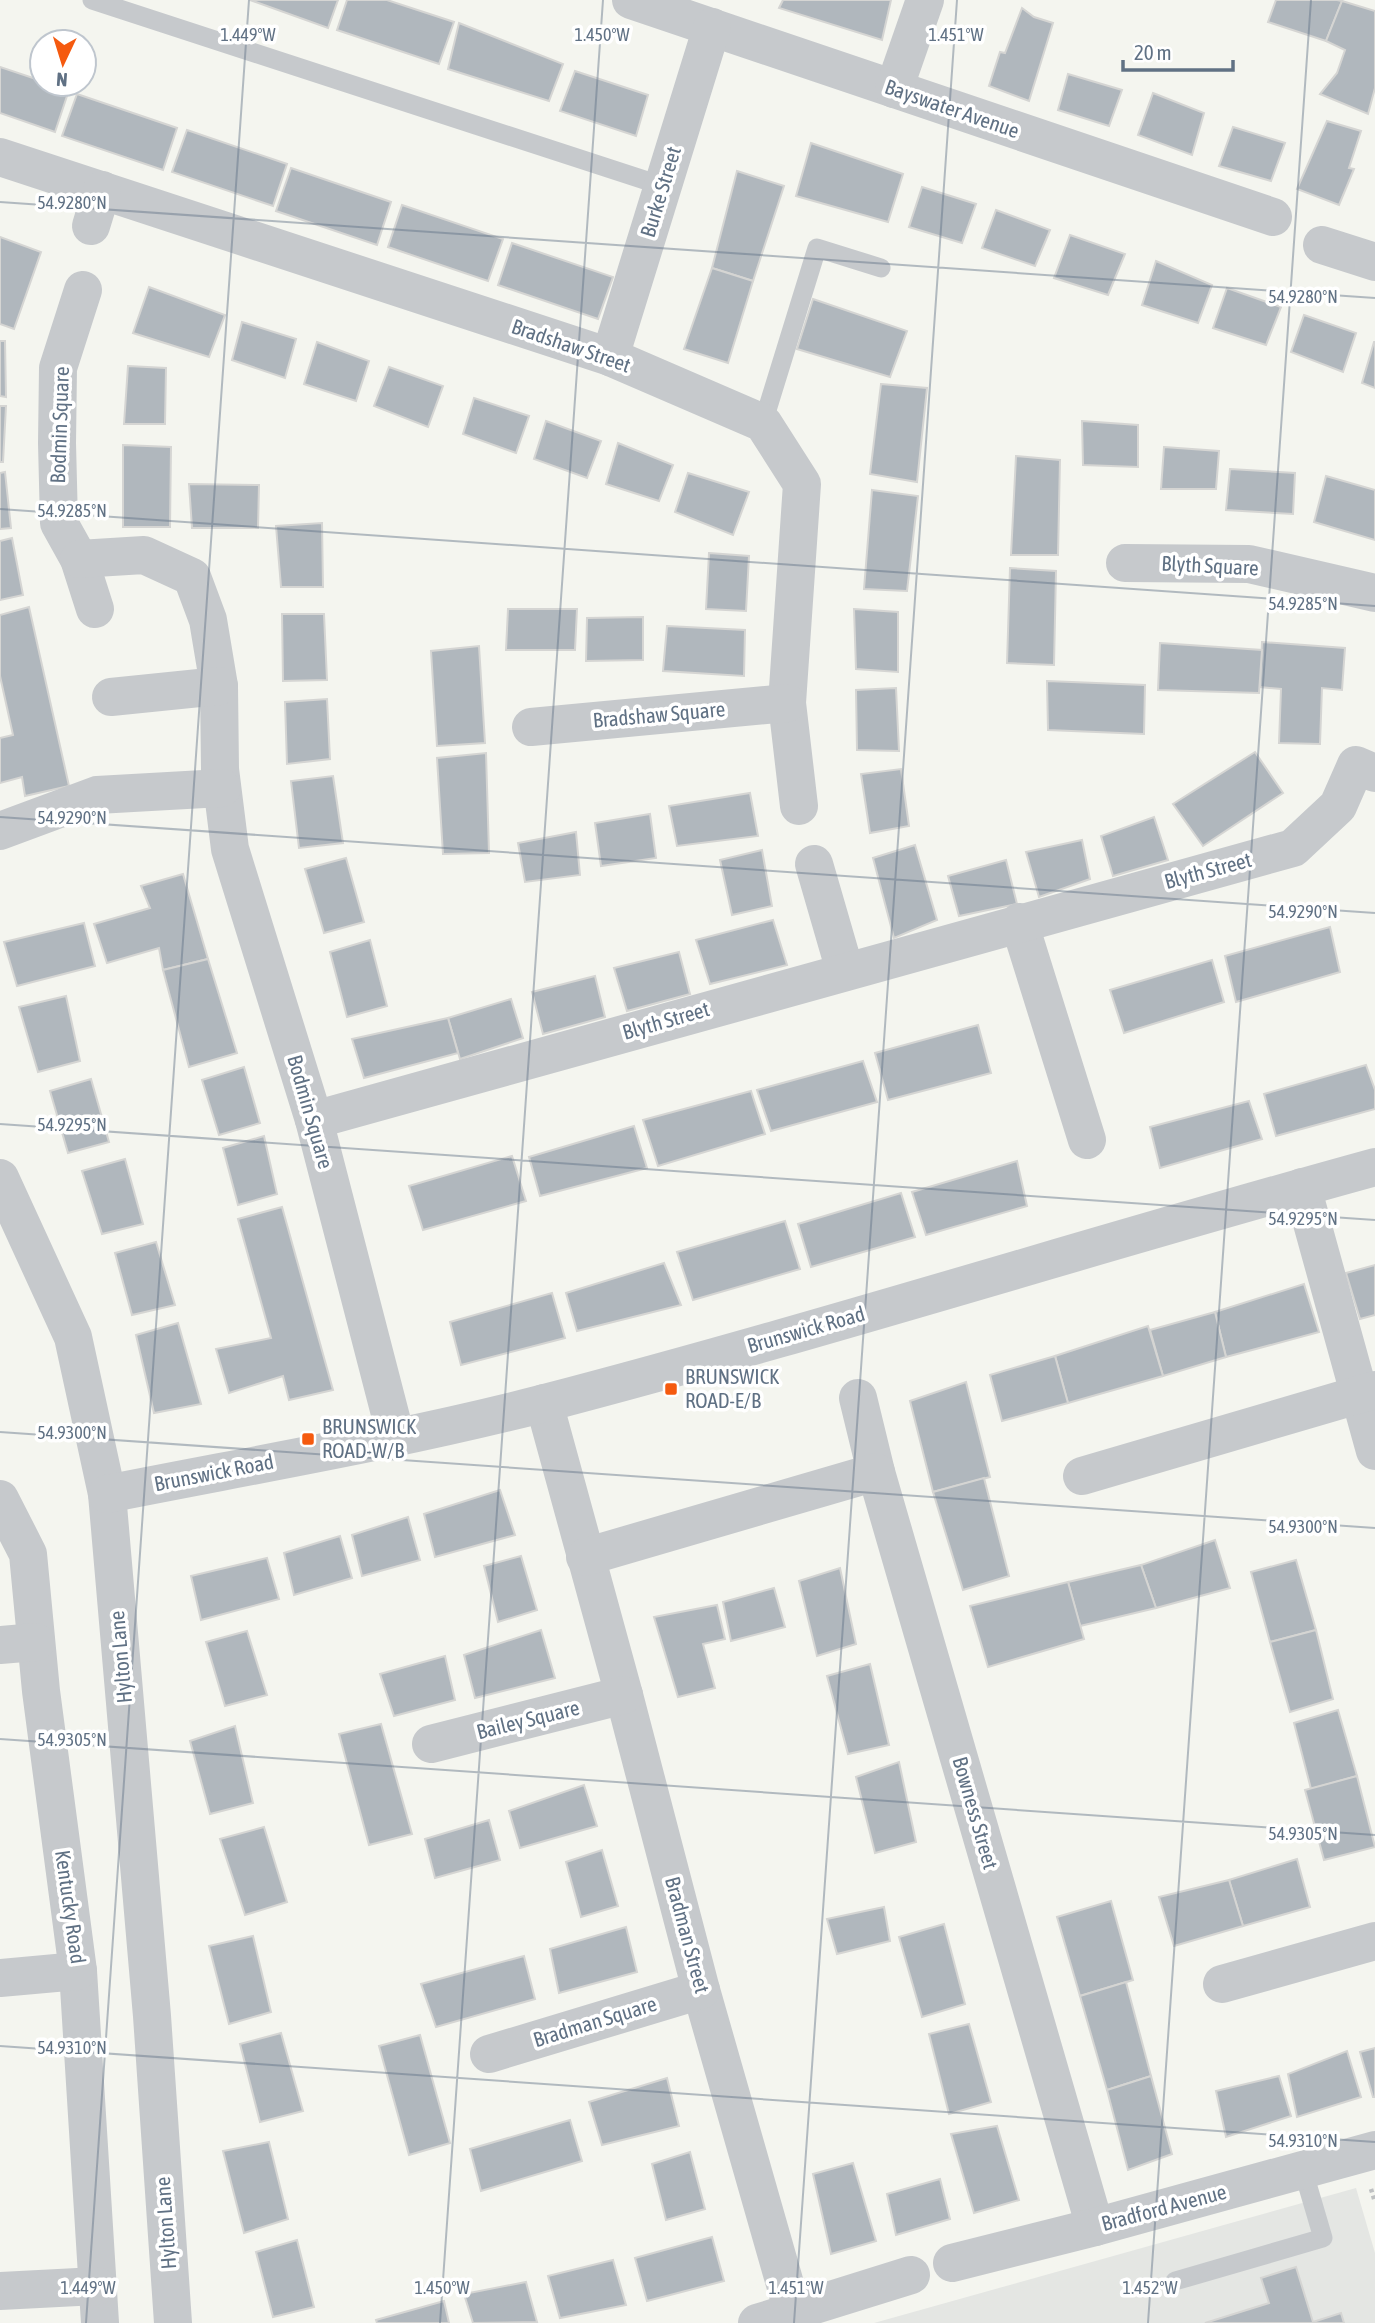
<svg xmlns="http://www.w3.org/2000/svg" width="1375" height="2323" font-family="'Asap Condensed',sans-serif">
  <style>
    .built { fill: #e4e6e3 }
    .building { fill: #b0b7bd; stroke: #d5d5d3; stroke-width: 2 }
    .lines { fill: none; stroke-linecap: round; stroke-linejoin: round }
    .path { stroke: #bec0c2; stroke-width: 4.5; stroke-dasharray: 3.5 3.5; stroke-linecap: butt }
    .service { stroke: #c6c9cc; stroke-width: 19 }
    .minor { stroke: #c6c9cc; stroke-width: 38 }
    .tertiary { stroke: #c6c9cc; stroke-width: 38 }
    .ticks { fill: none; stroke: #607184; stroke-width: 2; stroke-opacity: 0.45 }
    .poi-dot { fill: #f55a0f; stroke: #fff; stroke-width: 2.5 }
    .labels { text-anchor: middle; stroke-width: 7; stroke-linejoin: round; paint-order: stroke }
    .street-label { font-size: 21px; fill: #607184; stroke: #fff }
    .poi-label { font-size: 21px; fill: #607184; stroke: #fff; text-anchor: start }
    .ticks-label { font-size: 18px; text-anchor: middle; fill: #607184; stroke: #fff; stroke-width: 7; stroke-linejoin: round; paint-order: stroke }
  </style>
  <rect width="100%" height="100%" fill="#f4f5ef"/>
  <!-- built -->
  <polygon class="built" points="1356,2188 1375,2253 1375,2323 874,2323"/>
  <!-- building -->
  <g class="building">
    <polygon points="250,0 338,0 328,28"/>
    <polygon points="347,0 387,0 454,22 439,64 337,30"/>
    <polygon points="783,0 891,0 882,40 779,8"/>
    <polygon points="1276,0 1337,0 1342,1 1326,41 1268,22"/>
    <polygon points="1342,1 1375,11 1375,88 1368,114 1320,94 1337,73 1345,50 1326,41"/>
    <polygon points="1022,8 1034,17 1053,23 1029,101 989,86 1000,52 1005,53"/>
    <polygon points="459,23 563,64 549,101 448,69"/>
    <polygon points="0,67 42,81 42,84 51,84 69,90 55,132 0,113"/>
    <polygon points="575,71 648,95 636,136 560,111"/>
    <polygon points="1068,74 1122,90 1109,126 1058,110"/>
    <polygon points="1153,93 1204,113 1192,155 1138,135"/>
    <polygon points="77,94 177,128 163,170 62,136"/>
    <polygon points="1327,121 1361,131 1349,168 1354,169 1339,205 1297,189"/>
    <polygon points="1233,127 1285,143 1271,181 1219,166"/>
    <polygon points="187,130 287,164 273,206 172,172"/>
    <polygon points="811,143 903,174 888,222 796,196"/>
    <polygon points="291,168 391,202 377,245 276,211"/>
    <polygon points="737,171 784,186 753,281 712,268"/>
    <polygon points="922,187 976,204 962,243 909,227"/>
    <polygon points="402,205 503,239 488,281 388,247"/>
    <polygon points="996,210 1050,230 1035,266 982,248"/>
    <polygon points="1070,235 1125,254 1108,295 1054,278"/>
    <polygon points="0,237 41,252 14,329 0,324"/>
    <polygon points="512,243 613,277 598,319 498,285"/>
    <polygon points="1156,261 1212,285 1198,323 1142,305"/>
    <polygon points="712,268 753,281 728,363 684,349"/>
    <polygon points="149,287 225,315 209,357 133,333"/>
    <polygon points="1227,288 1281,307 1266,345 1213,328"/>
    <polygon points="813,299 907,331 890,377 797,349"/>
    <polygon points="1304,315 1356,333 1343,372 1291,352"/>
    <polygon points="242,322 296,339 285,378 232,360"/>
    <polygon points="0,341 5,341 6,397 0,396"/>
    <polygon points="317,342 369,361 356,401 304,384"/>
    <polygon points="1374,342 1375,342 1375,388 1362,383"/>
    <polygon points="128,366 166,368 165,424 124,424"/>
    <polygon points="389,367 443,386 428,427 374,406"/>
    <polygon points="881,384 927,388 917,482 870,474"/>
    <polygon points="474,398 529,416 516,453 463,434"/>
    <polygon points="0,406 6,406 3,462 0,462"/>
    <polygon points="546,421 601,441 587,478 534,459"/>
    <polygon points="1082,421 1138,425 1138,467 1083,465"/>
    <polygon points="618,443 673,465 659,501 606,484"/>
    <polygon points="123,445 171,447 170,527 123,527"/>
    <polygon points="1164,447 1219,451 1216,489 1161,489"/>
    <polygon points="1016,456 1060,460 1058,555 1011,555"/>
    <polygon points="1230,469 1295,473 1293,514 1226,510"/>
    <polygon points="5,472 11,528 0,529 0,473"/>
    <polygon points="688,473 749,492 733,535 675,512"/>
    <polygon points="1326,476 1375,490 1375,540 1314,522"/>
    <polygon points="189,484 259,485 258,528 192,528"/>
    <polygon points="872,490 918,496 907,591 864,589"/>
    <polygon points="322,523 323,587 281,587 276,526"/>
    <polygon points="12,538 23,595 0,600 0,541"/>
    <polygon points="709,553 749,556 746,611 706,609"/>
    <polygon points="1010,568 1056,571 1054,665 1007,663"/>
    <polygon points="29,607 69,786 25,796 22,777 0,783 0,738 13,735 0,676 0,615"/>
    <polygon points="508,609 577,609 575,650 506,650"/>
    <polygon points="854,609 898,612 898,672 856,669"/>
    <polygon points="282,614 324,614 327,680 283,681"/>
    <polygon points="643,617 643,660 586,661 587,618"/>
    <polygon points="667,626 745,630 744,676 663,671"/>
    <polygon points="1262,642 1345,648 1342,690 1322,688 1320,744 1279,743 1281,689 1260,687"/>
    <polygon points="1160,643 1262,650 1259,693 1158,690"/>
    <polygon points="479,646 485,743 437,746 431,651"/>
    <polygon points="1047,681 1145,685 1144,734 1048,730"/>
    <polygon points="896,688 899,751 857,750 856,690"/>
    <polygon points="327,699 330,759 287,764 285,702"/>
    <polygon points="1255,752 1283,793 1203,846 1173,804"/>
    <polygon points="486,753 489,853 443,854 437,758"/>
    <polygon points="901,769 909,826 870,833 861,774"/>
    <polygon points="333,776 343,843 299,848 291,781"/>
    <polygon points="750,793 758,836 677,846 669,806"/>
    <polygon points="650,814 656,858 601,866 595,823"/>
    <polygon points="1154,817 1168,860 1113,876 1101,836"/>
    <polygon points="576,832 580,875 525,882 518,843"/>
    <polygon points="1082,840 1090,879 1039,897 1026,852"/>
    <polygon points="915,845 937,920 894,938 873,858"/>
    <polygon points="762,850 772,906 732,915 720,860"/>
    <polygon points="346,858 364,922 324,933 305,869"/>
    <polygon points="1006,860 1017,904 959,916 948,876"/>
    <polygon points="183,874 208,959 163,970 159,948 107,963 94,924 150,908 141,886"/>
    <polygon points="773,920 787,965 710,984 696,940"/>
    <polygon points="84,923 95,966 17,986 4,942"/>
    <polygon points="1330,927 1340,972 1236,1002 1225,956"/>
    <polygon points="370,940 387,1006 347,1017 330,952"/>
    <polygon points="679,952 690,994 627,1011 614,968"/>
    <polygon points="208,959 237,1053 189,1067 163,970"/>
    <polygon points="1212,960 1224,1002 1124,1033 1110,990"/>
    <polygon points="595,976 605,1017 543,1034 532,992"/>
    <polygon points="66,996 80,1061 38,1072 19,1007"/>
    <polygon points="511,999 523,1038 460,1059 448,1018"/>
    <polygon points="448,1018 458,1053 364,1078 352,1039"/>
    <polygon points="978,1025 991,1073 888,1100 875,1053"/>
    <polygon points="863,1061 877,1102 771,1131 757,1090"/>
    <polygon points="1366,1065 1375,1090 1375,1109 1276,1136 1264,1094"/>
    <polygon points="244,1067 260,1123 219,1135 202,1080"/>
    <polygon points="91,1079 109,1142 68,1153 50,1091"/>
    <polygon points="751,1091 765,1134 658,1166 643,1120"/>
    <polygon points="1249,1101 1262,1139 1160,1168 1150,1127"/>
    <polygon points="634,1126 647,1168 540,1196 529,1157"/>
    <polygon points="264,1136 277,1194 238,1205 223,1148"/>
    <polygon points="512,1156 526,1201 423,1230 409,1186"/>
    <polygon points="125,1159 143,1224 102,1234 82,1171"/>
    <polygon points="1017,1161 1027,1206 926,1235 912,1192"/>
    <polygon points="901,1193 915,1237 811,1267 798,1224"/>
    <polygon points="282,1207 333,1390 289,1400 283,1376 229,1393 216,1349 271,1338 238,1219"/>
    <polygon points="785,1221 800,1269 693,1300 677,1252"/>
    <polygon points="156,1242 175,1305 132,1315 115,1253"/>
    <polygon points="664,1263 681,1305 577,1331 566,1293"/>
    <polygon points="1375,1265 1375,1315 1360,1319 1346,1273"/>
    <polygon points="1304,1284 1319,1332 1226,1357 1215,1312"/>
    <polygon points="552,1293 565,1338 461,1365 450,1322"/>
    <polygon points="1215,1312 1226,1357 1163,1376 1150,1330"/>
    <polygon points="178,1323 201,1404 154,1413 136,1335"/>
    <polygon points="1148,1326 1163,1376 1068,1403 1055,1356"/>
    <polygon points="1055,1356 1068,1403 1002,1421 990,1375"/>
    <polygon points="966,1382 990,1477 933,1492 910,1401"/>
    <polygon points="984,1478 1009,1576 963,1590 933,1492"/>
    <polygon points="500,1490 515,1535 435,1557 424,1514"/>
    <polygon points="408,1517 420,1560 362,1576 352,1535"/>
    <polygon points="340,1536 352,1578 294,1595 284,1553"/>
    <polygon points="1215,1540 1230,1588 1156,1608 1141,1565"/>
    <polygon points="521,1556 537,1610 498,1622 484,1566"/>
    <polygon points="267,1558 279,1599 201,1620 191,1576"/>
    <polygon points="1296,1560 1316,1630 1270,1642 1251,1572"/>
    <polygon points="1141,1565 1156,1608 1080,1626 1068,1582"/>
    <polygon points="840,1568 856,1644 817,1656 799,1581"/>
    <polygon points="1068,1582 1084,1639 988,1667 970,1606"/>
    <polygon points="774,1588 785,1627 731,1641 723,1602"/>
    <polygon points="717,1605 725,1639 703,1644 715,1688 678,1697 654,1617"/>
    <polygon points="541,1630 555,1678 475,1698 464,1655"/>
    <polygon points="1316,1630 1333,1699 1290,1712 1270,1642"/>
    <polygon points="247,1631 267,1695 225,1706 206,1642"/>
    <polygon points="445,1656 455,1700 394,1716 380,1674"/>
    <polygon points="870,1664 889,1745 848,1754 827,1676"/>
    <polygon points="1338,1710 1357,1776 1311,1789 1294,1723"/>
    <polygon points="381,1724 412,1834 369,1845 339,1734"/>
    <polygon points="235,1726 253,1803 210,1814 190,1741"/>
    <polygon points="899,1762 916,1842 875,1853 856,1777"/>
    <polygon points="1357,1776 1375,1847 1324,1860 1305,1790"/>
    <polygon points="584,1785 597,1826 520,1848 509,1811"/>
    <polygon points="489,1820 500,1860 435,1878 425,1839"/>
    <polygon points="264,1827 287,1902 245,1915 220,1839"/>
    <polygon points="602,1850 618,1906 581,1917 566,1862"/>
    <polygon points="1297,1859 1310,1907 1243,1926 1229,1880"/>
    <polygon points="1229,1880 1243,1926 1174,1946 1159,1897"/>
    <polygon points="1111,1901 1133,1980 1080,1996 1057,1917"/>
    <polygon points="884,1907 890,1941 837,1954 827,1919"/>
    <polygon points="944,1924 965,2004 922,2017 899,1937"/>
    <polygon points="626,1927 637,1972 559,1993 550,1949"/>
    <polygon points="253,1936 271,2012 229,2024 209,1946"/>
    <polygon points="524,1956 535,1999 436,2027 421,1984"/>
    <polygon points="1126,1982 1151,2076 1107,2090 1080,1996"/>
    <polygon points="969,2024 991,2102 949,2114 929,2034"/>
    <polygon points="281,2033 303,2111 260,2122 240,2044"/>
    <polygon points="420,2035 450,2143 409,2155 379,2046"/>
    <polygon points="1375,2048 1375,2097 1373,2097 1360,2052"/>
    <polygon points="1347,2051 1361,2097 1297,2117 1288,2074"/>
    <polygon points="1151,2076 1172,2154 1128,2170 1107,2090"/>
    <polygon points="1279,2076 1291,2116 1226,2137 1216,2091"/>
    <polygon points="667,2078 679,2126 602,2145 589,2102"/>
    <polygon points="570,2120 582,2161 481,2191 470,2149"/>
    <polygon points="997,2126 1019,2200 974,2213 951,2134"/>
    <polygon points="269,2142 288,2219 244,2233 223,2151"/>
    <polygon points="690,2152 705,2209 666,2220 652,2164"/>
    <polygon points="853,2163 876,2241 831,2254 813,2174"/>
    <polygon points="940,2179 950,2219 896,2235 887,2194"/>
    <polygon points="712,2237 724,2281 647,2301 635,2258"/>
    <polygon points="297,2240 314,2307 273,2317 256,2252"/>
    <polygon points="613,2260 626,2305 560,2318 548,2276"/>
    <polygon points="1296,2267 1313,2322 1341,2313 1344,2323 1205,2323 1269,2303 1261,2278"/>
    <polygon points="526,2282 537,2322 473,2323 464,2294"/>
    <polygon points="444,2301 449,2323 377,2323 376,2320"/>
  </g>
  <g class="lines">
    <!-- path -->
    <polyline class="path" points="1371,2189 1375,2202"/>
    <!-- service -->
    <g class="service">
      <polyline points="92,0 663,186"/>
      <polyline points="763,423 817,248 881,268"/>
      <polyline points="1175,2281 1323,2238 1303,2170"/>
    </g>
    <!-- minor -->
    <g class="minor">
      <polyline points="631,0 1273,217"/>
      <polyline points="894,89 925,0"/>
      <polyline points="0,157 610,357 763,423 802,484 787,703 799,806"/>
      <polyline points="91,226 102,190"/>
      <polyline points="1322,245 1375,262"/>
      <polyline points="83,290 58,368 57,443 59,523 79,559 95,609"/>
      <polyline points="610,357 712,27"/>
      <polyline points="79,559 144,555 192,577 208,620 219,686 220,769 230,849 314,1120 396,1437"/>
      <polyline points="1125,563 1249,564 1375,593"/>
      <polyline points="111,697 219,686"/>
      <polyline points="531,727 787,703"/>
      <polyline points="0,831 97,795 222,788"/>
      <polyline points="814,864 845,971"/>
      <polyline points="1019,922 1087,1140"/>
      <polyline points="314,1120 1293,848 1338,806 1356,765 1375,773"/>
      <polyline points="1302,1187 1375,1451"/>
      <polyline points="858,1398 876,1472 1095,2227"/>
      <polyline points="544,1403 624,1695 701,1990 793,2312"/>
      <polyline points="1082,1476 1375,1390"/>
      <polyline points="0,1499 28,1554 41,1691 78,1971 100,2323"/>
      <polyline points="585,1557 876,1472"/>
      <polyline points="0,1645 36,1642"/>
      <polyline points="431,1744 624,1695"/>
      <polyline points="0,1978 78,1971"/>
      <polyline points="1222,1984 1375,1941"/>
      <polyline points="489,2054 701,1990"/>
      <polyline points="952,2263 1095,2227 1375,2150"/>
      <polyline points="0,2291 97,2286"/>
      <polyline points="757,2323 911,2275"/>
    </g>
    <!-- tertiary -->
    <g class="tertiary">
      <polyline points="0,1178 73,1337 107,1494 152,2016 173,2323"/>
      <path d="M107,1494C253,1465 401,1440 545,1403C824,1330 1098,1243 1375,1167"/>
    </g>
  </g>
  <!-- ticks -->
  <path class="ticks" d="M0,202L1375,298M0,509L1375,606M0,817L1375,913M0,1124L1375,1220M0,1432L1375,1528M0,1739L1375,1835M0,2046L1375,2142M86,2323L249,0M440,2323L603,0M794,2323L957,0M1148,2323L1311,0"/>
  <!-- markers -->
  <g class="poi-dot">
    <rect x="664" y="1382" width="14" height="14" rx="3.5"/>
    <rect x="301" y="1432" width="14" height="14" rx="3.5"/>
  </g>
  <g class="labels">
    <!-- street labels -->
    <g class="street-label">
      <text transform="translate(952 109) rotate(19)" y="7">Bayswater Avenue</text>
      <text transform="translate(661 192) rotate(-73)" y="7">Burke Street</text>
      <text transform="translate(571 346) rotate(19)" y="7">Bradshaw Street</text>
      <text transform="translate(60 425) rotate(-88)" y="7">Bodmin Square</text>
      <text transform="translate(1210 566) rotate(3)" y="7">Blyth Square</text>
      <text transform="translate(659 715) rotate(-5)" y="7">Bradshaw Square</text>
      <text transform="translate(1208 871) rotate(-15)" y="7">Blyth Street</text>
      <text transform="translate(666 1021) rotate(-16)" y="7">Blyth Street</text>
      <text transform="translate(310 1112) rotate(74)" y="7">Bodmin Square</text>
      <text transform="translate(806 1330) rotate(-16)" y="7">Brunswick Road</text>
      <text transform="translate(214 1473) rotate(-11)" y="7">Brunswick Road</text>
      <text transform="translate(121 1657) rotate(-95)" y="7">Hylton Lane</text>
      <text transform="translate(528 1720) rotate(-14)" y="7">Bailey Square</text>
      <text transform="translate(975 1813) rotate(74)" y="7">Bowness Street</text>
      <text transform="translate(70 1907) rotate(82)" y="7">Kentucky Road</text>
      <text transform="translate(687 1935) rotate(75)" y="7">Bradman Street</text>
      <text transform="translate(595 2022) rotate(-17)" y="7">Bradman Square</text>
      <text transform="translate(1164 2208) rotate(-15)" y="7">Bradford Avenue</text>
      <text transform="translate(166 2223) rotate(-94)" y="7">Hylton Lane</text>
    </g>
    <!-- poi labels -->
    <g class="poi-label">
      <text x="685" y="1384">BRUNSWICK<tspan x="685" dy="24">ROAD-E/B</tspan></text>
      <text x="322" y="1434">BRUNSWICK<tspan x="322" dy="24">ROAD-W/B</tspan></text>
    </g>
  </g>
  <g class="ticks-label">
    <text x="248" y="41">1.449°W</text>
    <text x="602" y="41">1.450°W</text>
    <text x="956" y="41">1.451°W</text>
    <text x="72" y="209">54.9280°N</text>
    <text x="1303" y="303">54.9280°N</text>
    <text x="72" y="517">54.9285°N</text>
    <text x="1303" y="610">54.9285°N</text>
    <text x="72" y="824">54.9290°N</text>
    <text x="1303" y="918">54.9290°N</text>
    <text x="72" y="1131">54.9295°N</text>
    <text x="1303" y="1225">54.9295°N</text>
    <text x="72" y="1439">54.9300°N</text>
    <text x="1303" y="1533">54.9300°N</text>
    <text x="72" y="1746">54.9305°N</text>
    <text x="1303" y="1840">54.9305°N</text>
    <text x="72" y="2054">54.9310°N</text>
    <text x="1303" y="2147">54.9310°N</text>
    <text x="88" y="2294">1.449°W</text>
    <text x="442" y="2294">1.450°W</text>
    <text x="796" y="2294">1.451°W</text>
    <text x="1150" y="2294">1.452°W</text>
  </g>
  <!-- north arrow -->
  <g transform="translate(63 63) rotate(184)"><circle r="33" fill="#ffffff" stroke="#bfc6ce" stroke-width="2"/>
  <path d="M0-5L12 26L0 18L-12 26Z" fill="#f55a0f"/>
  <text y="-10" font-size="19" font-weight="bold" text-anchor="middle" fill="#607184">N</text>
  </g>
  <!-- scale -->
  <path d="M1123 60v10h110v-10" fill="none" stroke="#607184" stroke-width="3.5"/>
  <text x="1134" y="60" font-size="21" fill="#607184" stroke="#ffffff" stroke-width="5" paint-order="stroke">20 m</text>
</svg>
